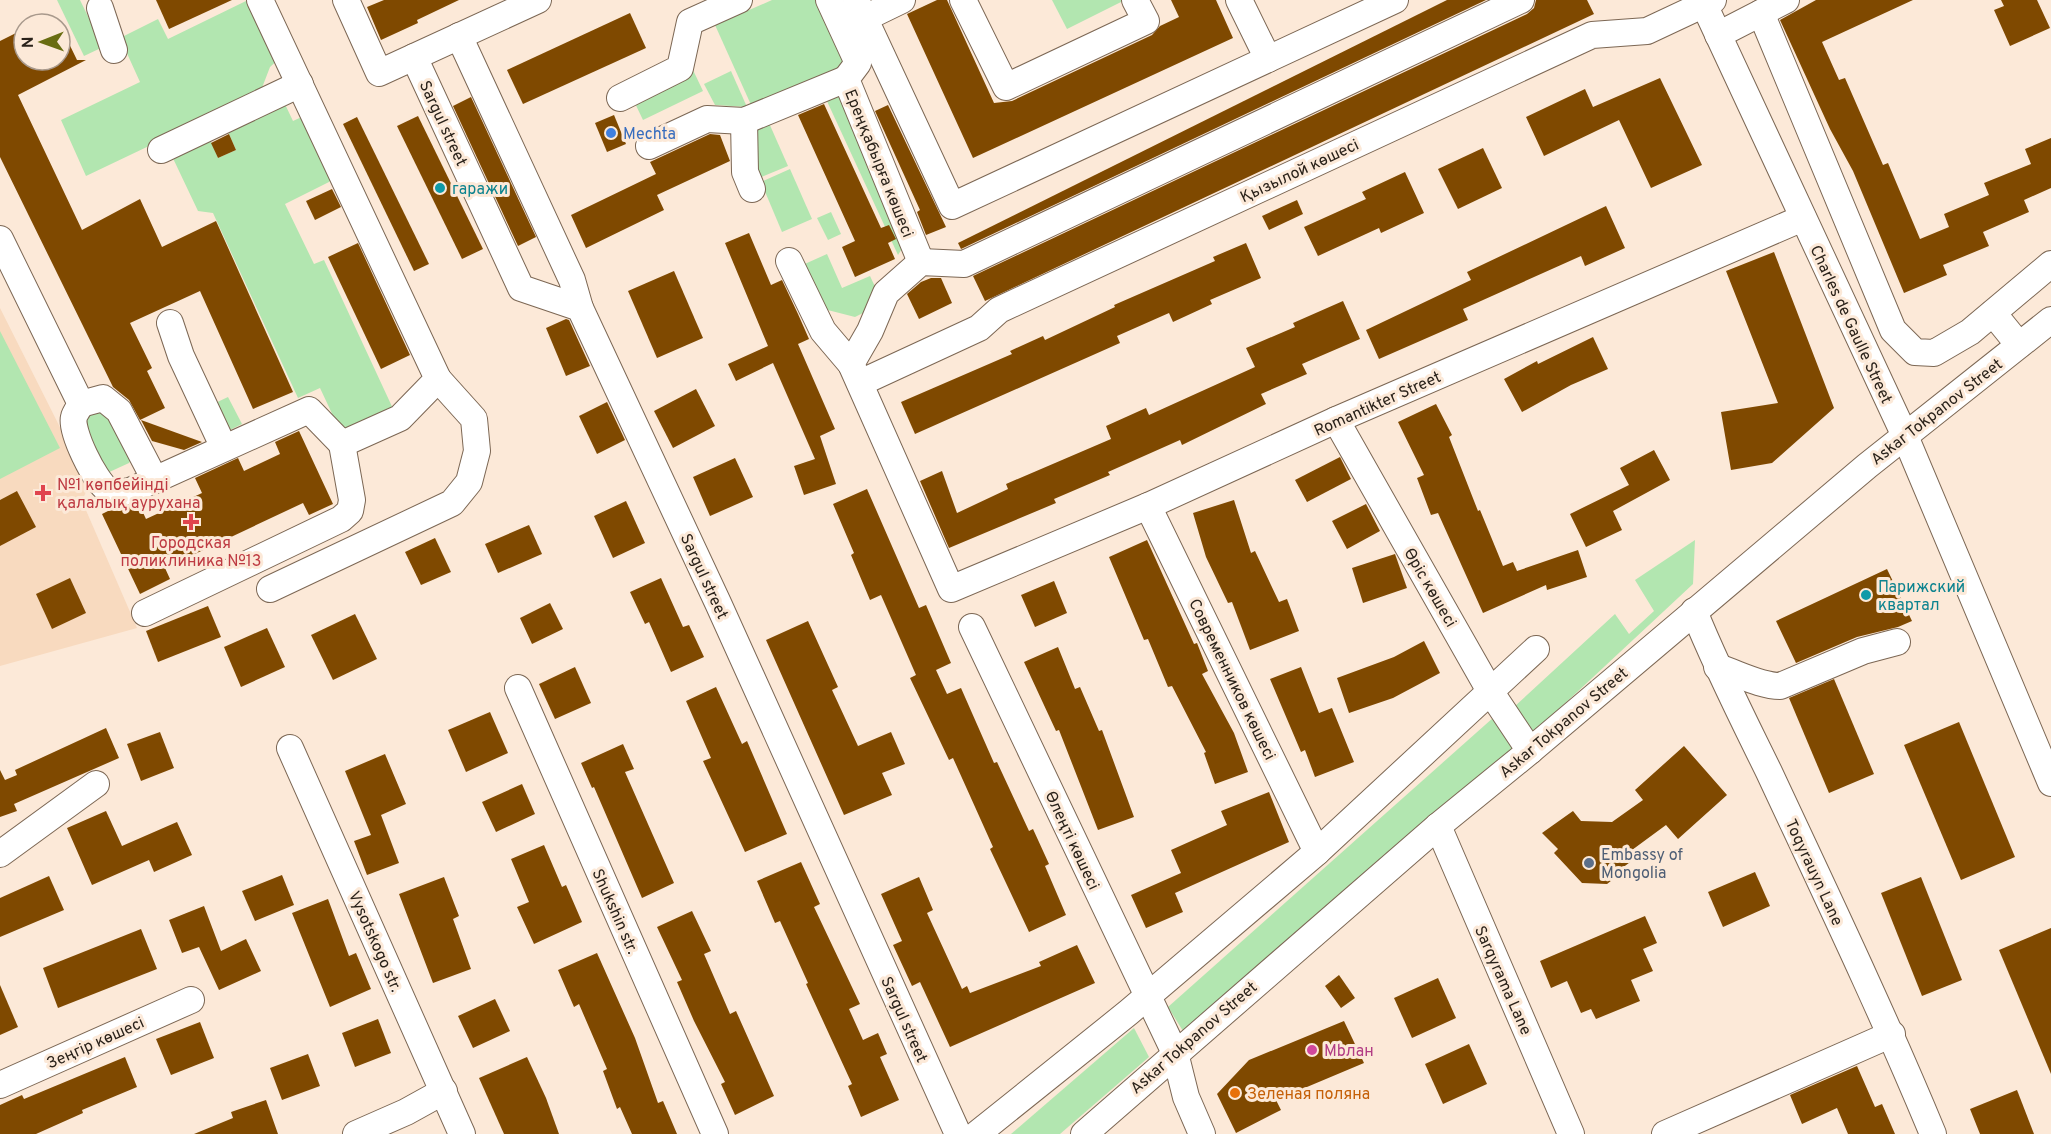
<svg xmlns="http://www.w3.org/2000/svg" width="2051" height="1134" font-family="Overpass,sans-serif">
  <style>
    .built { fill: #f8dabf }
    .green { fill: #b2e6b0 }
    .building { fill: #7f4900 }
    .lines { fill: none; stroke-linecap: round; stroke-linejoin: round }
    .minor-casing { stroke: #7c6754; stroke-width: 28 }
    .minor { stroke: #fff; stroke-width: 26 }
    .shop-dot { fill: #3f7fe0; stroke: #fce9d8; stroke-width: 2 }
    .culture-dot { fill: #0f9aa8; stroke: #fce9d8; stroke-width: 2 }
    .health-dot { fill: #e0444e; stroke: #fce9d8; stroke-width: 2 }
    .service-dot { fill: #5c6f8a; stroke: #fce9d8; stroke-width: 2 }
    .hotel-dot { fill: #d1479c; stroke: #fce9d8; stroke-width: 2 }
    .food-dot { fill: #e8710a; stroke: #fce9d8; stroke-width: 2 }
    .labels { text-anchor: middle; stroke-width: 6; stroke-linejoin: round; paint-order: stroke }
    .street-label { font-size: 16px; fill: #2a221a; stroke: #fce9d8 }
    .shop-label { font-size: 16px; fill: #366cbe; stroke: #fce9d8; text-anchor: start }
    .culture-label { font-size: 16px; fill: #0d838f; stroke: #fce9d8; text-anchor: start }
    .health-label { font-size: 16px; fill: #be3a42; stroke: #fce9d8; text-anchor: start }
    .service-label { font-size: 16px; fill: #4e5e75; stroke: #fce9d8; text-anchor: start }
    .hotel-label { font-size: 16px; fill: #b23c85; stroke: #fce9d8; text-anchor: start }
    .food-label { font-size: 16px; fill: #c56008; stroke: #fce9d8; text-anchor: start }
  </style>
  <rect width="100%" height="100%" fill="#fce9d8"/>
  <!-- built -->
  <polygon class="built" points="0,308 89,485 82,501 137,628 0,666"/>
  <!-- green -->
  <g class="green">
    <polygon points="57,0 80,0 103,47 84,56"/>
    <polygon points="248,0 282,56 270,67 260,93 86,176 61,120 140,82 120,38 158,19 168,39"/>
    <polygon points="772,0 815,0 845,66 752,107 715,25"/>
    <polygon points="1052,0 1125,0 1067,29"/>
    <polygon points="692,68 703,91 643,120 632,97"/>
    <polygon points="731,71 747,107 715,105 704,84"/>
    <polygon points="838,90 910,236 898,255 826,99"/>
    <polygon points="283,100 293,121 308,114 333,177 329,182 285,204 314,264 324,260 395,413 343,437 320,388 298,398 213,213 198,211 170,152 208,135 218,158 236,150 226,127"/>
    <polygon points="769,123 788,166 759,178 751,131"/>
    <polygon points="790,169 812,219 782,232 761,182"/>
    <polygon points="831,212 841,234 828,240 817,218"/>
    <polygon points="827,254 842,288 870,276 879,295 877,306 855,317 816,307 798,267"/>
    <polygon points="0,331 60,448 0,479"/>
    <polygon points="228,397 242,424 226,432 211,405"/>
    <polygon points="99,404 134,455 129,463 105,474 78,414"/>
    <polygon points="1695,540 1693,584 1531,735 1514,707 1615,614 1629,634 1654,611 1635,580"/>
    <polygon points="1494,717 1516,748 1183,1031 1168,1007"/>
    <polygon points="1134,1028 1149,1057 1060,1134 1011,1134"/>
  </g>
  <!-- building -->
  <g class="building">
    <polygon points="156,0 232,0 169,29"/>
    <polygon points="384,0 459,0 417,20 418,23 381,40 367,7"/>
    <polygon points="937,0 947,0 994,103 1012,101 1152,35 1160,26 1179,17 1171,0 1216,0 1233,38 973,158 907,14"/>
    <polygon points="1447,0 1486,0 961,249 958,243"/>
    <polygon points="1536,0 1587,0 1594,14 985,301 973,276 1527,14 1534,8"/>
    <polygon points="1816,0 1913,0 1822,42 1839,80 1845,78 1883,165 1888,163 1920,239 1949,227 1944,214 1989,195 1984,183 2031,164 2025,149 2051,138 2051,188 2024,200 2029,212 1983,232 1989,246 1943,265 1947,275 1904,293 1853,171 1830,129 1780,20"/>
    <polygon points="2001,0 2037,0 2050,28 2010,46 1994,10 2004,6"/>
    <polygon points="630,13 646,48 523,104 507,70"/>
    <polygon points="60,25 77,60 86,60 18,95 82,230 140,199 162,247 216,221 293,392 253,409 200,291 130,323 152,368 147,371 165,408 140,420 129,400 113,387 0,157 0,41 24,29 24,60 60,60"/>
    <polygon points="1660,78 1702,165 1651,188 1619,120 1544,156 1526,117 1585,89 1593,107"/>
    <polygon points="471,97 536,237 518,246 453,106"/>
    <polygon points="824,104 881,228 889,225 896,239 888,243 895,259 855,277 842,247 855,241 798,115"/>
    <polygon points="888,105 946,227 926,235 917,212 920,210 875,111"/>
    <polygon points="614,115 626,144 607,152 595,123"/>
    <polygon points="418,116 483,249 462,259 397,126"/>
    <polygon points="357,117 429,264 414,271 343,124"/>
    <polygon points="229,134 236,150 218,158 211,143"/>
    <polygon points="710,134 720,135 730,161 657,195 664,210 586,248 571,215 656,174 650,162"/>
    <polygon points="1483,148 1502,188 1458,209 1438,169"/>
    <polygon points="1405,172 1424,213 1381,233 1379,228 1318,256 1304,227 1366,199 1362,192"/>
    <polygon points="332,189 341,207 315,220 306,201"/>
    <polygon points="1297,200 1303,214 1269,230 1262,216"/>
    <polygon points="1606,206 1625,248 1585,266 1581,256 1463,309 1468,320 1379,359 1366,330 1471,280 1467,272"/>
    <polygon points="749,233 771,285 782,280 798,314 809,339 798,344 835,429 820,436 836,484 804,495 794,466 815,459 773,363 736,381 728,364 768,346 725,243"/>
    <polygon points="358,243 410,355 381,369 328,257"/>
    <polygon points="1246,243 1261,278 1210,300 1212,304 1173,322 1169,313 1117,336 1120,343 915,434 901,402 1012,354 1010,351 1043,336 1045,340 1115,307 1114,305 1215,261 1213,257"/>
    <polygon points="1774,252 1834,408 1772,463 1731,470 1721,412 1778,403 1726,271"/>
    <polygon points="674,271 703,338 657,358 628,291"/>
    <polygon points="931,278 941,278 952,303 919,319 907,294 921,282"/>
    <polygon points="1343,301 1360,339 1302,364 1307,374 1261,394 1266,404 1182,445 1180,440 1108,472 1110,475 1054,499 1056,503 949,548 920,481 942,471 957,513 1008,489 1006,484 1111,439 1106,426 1146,408 1149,415 1255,367 1246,348 1295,327 1293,323"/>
    <polygon points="566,319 569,320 590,366 566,376 546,328"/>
    <polygon points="1593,337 1608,369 1571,385 1522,412 1504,379 1537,361 1538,364"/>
    <polygon points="696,389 715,426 673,448 654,411"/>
    <polygon points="607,402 625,440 597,454 579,416"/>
    <polygon points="1436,404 1452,435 1449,437 1478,511 1480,510 1503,566 1513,562 1517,571 1578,550 1587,577 1547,590 1546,585 1483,613 1438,513 1431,515 1417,478 1424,475 1398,422"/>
    <polygon points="141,420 202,442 184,450 152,441"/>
    <polygon points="299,431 333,504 309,515 303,503 165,568 170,579 140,594 102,514 116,507 139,504 146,519 202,493 195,478 238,458 244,471 280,454 275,442"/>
    <polygon points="1654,450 1670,480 1613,511 1622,530 1586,547 1570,514 1629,485 1620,468"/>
    <polygon points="1340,457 1351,479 1307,502 1295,480"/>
    <polygon points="735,458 753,497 710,516 693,477"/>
    <polygon points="867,489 919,608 926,605 951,663 936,670 947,694 961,688 994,763 997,762 1029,831 1033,829 1049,864 1045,866 1066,915 1029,932 990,849 993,847 953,758 949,760 910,678 916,675 881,595 870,600 851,555 854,553 833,504"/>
    <polygon points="17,491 36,527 0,546 0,500"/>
    <polygon points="1234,500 1251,553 1255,551 1279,602 1287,599 1299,631 1250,650 1232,602 1228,603 1206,557 1193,513"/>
    <polygon points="626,501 645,543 613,558 594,516"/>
    <polygon points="1366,504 1380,531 1347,549 1332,521"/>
    <polygon points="529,525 542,554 498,573 485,544"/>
    <polygon points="435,538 451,572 421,585 405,552"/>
    <polygon points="1147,540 1194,644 1197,643 1208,671 1202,674 1234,733 1248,772 1215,784 1204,753 1206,752 1172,686 1168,687 1148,639 1144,640 1109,557"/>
    <polygon points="1395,554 1407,588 1363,603 1352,568"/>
    <polygon points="1887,569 1912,621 1898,627 1857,637 1796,663 1776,621"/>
    <polygon points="70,578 86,613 52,629 36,594"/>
    <polygon points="661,578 683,627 689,625 704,657 671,672 649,622 645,624 630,592"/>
    <polygon points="1054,581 1067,613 1035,627 1021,595"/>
    <polygon points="550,603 563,629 532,644 520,618"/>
    <polygon points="208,606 221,637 158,662 146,631"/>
    <polygon points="355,614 377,659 333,680 311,635"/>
    <polygon points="808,621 838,687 832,690 858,746 891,732 905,764 882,773 892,795 844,815 766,640"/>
    <polygon points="267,628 285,667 241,687 224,647"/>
    <polygon points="1424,641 1440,673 1393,698 1349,713 1337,678 1394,657"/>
    <polygon points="1058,647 1075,689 1080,687 1099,731 1102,730 1134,817 1098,830 1059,730 1056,731 1024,662"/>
    <polygon points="575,667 591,703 555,719 539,684"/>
    <polygon points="1301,667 1319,713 1332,708 1354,762 1315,777 1305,750 1301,752 1270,679"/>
    <polygon points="1834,679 1874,774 1829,793 1789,698"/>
    <polygon points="716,687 742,744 747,741 787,834 745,852 703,761 711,758 686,701"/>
    <polygon points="490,712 508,753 466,772 448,730"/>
    <polygon points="1959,722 2015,857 1961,880 1904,745"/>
    <polygon points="106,728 119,758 14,804 17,811 0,817 0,770 5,780 17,775 15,770"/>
    <polygon points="160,732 174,768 141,781 127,744"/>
    <polygon points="623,744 634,769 625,772 674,883 642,898 594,787 592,788 581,763"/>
    <polygon points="1684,746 1727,795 1678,839 1666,825 1632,850 1637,857 1614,874 1616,877 1607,884 1582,883 1554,853 1558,849 1542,833 1573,811 1581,821 1612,822 1643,800 1635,790"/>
    <polygon points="385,754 406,804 381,815 399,863 367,875 354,841 371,835 345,771"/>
    <polygon points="522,784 535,814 496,832 482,802"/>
    <polygon points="1269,792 1289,842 1175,893 1183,912 1146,928 1131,895 1181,873 1171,850 1227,825 1221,811"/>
    <polygon points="106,811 122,846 177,822 192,855 154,872 149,860 92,885 67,828"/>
    <polygon points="544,845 562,887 566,885 582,922 534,944 517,907 529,902 511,859"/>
    <polygon points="801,862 820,904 814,907 860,1004 849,1009 863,1040 878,1033 887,1054 880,1057 899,1100 861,1117 848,1086 852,1084 806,984 808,983 780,921 775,923 757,881"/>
    <polygon points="1755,872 1770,906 1723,927 1708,892"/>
    <polygon points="282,875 294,905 255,921 242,891"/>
    <polygon points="49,876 64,910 0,937 0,898"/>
    <polygon points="444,877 459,916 453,919 471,969 433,983 399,894"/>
    <polygon points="919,877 933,910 927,913 962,989 967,986 970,993 1041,966 1039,962 1077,945 1095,983 950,1047 920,982 912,986 893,945 902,941 881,894"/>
    <polygon points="1921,877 1962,980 1922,996 1881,893"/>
    <polygon points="328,899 349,956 356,953 371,989 330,1007 292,913"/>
    <polygon points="204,906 221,951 246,939 261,971 219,990 199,947 182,953 169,920"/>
    <polygon points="692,911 711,951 704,954 730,1014 736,1011 774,1096 735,1115 721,1084 725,1082 694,1021 677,982 682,980 657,927"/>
    <polygon points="1645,916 1657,943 1643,949 1653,971 1631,980 1640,1001 1596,1019 1591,1009 1581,1013 1567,981 1551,988 1540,961"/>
    <polygon points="2051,928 2051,1074 1999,950"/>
    <polygon points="141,929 157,969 58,1008 43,968"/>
    <polygon points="597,953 635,1038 658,1103 663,1101 677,1134 632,1134 620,1107 617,1109 603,1071 607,1069 579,1004 574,1007 558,970"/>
    <polygon points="1339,975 1355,998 1341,1008 1325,986"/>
    <polygon points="1438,978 1456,1018 1412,1038 1394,998"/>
    <polygon points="0,985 18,1027 0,1035"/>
    <polygon points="495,999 510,1031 473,1048 458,1016"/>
    <polygon points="378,1019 391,1053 355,1067 342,1033"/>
    <polygon points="1344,1021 1364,1063 1276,1100 1281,1110 1236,1133 1217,1094 1249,1060"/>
    <polygon points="200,1022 214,1058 171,1075 156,1039"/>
    <polygon points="1469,1044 1487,1084 1443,1104 1425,1064"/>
    <polygon points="308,1054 320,1086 282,1100 270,1068"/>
    <polygon points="125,1057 137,1087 82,1110 83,1113 36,1134 0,1134 0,1105 22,1095 24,1099"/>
    <polygon points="527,1057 546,1098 559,1134 504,1134 479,1078"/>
    <polygon points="1857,1066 1875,1107 1882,1104 1895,1134 1848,1134 1837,1108 1802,1124 1790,1095"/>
    <polygon points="2017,1090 2034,1134 1980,1134 1970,1109"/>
    <polygon points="266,1100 278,1134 194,1134 233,1118 231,1112"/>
  </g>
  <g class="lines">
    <!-- minor casing -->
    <g class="minor-casing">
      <g id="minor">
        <polyline points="346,0 379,73 538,0"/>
        <polyline points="829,0 858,63 846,79 921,262"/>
        <polyline points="856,0 952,206 1395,0"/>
        <polyline points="963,0 1006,87 1146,21 1135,0"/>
        <polyline points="1239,0 1268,59"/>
        <polyline points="1702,0 1905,436 2051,783"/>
        <polyline points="100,8 114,50"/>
        <polyline points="1761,13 1893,330 1915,352 1934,353 1970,332 2051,264"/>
        <polyline points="865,18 902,0"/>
        <polyline points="1718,35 1786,0"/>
        <polyline points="459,36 572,280 580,308"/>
        <polyline points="414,57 521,288 580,308 718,603 958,1134"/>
        <polyline points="620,98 680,68 690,22 739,0"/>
        <polyline points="744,121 745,172 752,189"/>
        <polyline points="649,146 707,119 744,121 846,79"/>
        <polyline points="161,150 300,84"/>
        <polyline points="0,239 81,404 103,398 119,411 155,480"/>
        <polyline points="789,261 823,331 851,364 951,589 1148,506 1336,420 1803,218"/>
        <polyline points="1993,313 2019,345"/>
        <polyline points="170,323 181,356 224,448"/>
        <polyline points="851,364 870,331 886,293 921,262 964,264 1521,0"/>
        <polyline points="860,383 979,328 999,310 1592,35 1647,31 1713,0"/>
        <path d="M81,404C79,408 75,413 74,417C70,431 95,481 107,489C114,494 123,492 130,491L309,410L342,444L400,418L438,379L260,0"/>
        <polyline points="1336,420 1490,691 1530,751"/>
        <polyline points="1148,506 1317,852"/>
        <polyline points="270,589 452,503 469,482 477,451 474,419 438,379"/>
        <path d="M1694,611C1716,666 1743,719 1769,772C1825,892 1882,1011 1933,1134"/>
        <polyline points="145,613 341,519 350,511 352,500 342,444"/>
        <polyline points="972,627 1175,1053 1186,1097 1202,1134"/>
        <path d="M1717,667C1737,673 1760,686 1780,686L1863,651L1897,642"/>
        <polyline points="518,688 715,1134"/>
        <polyline points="290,748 462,1134"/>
        <polyline points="1438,826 1571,1134"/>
        <polyline points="0,854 96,784"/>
        <polyline points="0,1085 191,1000"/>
        <polyline points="356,1134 406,1112 444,1091"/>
        <polyline points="977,1134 1129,1012 1317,852 1536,649"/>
        <polyline points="1084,1134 1438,826 1530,751 1867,466 2051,320"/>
        <polyline points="1665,1134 1892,1034"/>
      </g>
    </g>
    <!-- minor -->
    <use href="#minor" class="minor"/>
  </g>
  <!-- markers -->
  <circle class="shop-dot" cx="611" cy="133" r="6"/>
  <g class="culture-dot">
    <circle cx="440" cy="188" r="6"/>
    <circle cx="1866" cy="595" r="6"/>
  </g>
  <g class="health-dot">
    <path d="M40 484h6v6h6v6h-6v6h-6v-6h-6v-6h6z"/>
    <path d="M188 513h6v6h6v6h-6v6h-6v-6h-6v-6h6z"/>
  </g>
  <circle class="service-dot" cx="1589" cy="863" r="6"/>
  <circle class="hotel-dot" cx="1312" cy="1050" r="6"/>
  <circle class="food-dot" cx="1235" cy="1093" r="6"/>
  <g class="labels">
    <!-- street labels -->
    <g class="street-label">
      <text transform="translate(444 123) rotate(65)" y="6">Sargul street</text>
      <text transform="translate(880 163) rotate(68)" y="6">Ереңқабырға көшесі</text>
      <text transform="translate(1299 170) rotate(-25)" y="6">Қызылой көшесі</text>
      <text transform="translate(1852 324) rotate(65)" y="6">Charles de Gaulle Street</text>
      <text transform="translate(1377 403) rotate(-24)" y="6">Romantikter Street</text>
      <text transform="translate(1936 411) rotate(-38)" y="6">Askar Tokpanov Street</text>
      <text transform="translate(705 576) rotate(65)" y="6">Sargul street</text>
      <text transform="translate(1431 587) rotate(60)" y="6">Өріс көшесі</text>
      <text transform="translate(1233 679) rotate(64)" y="6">Современников көшесі</text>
      <text transform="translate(1563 722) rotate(-40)" y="6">Askar Tokpanov Street</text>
      <text transform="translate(1073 840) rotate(65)" y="6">Өлеңті көшесі</text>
      <text transform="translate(1815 872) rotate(65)" y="6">Toqyrauyn Lane</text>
      <text transform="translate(616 911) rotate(66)" y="6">Shukshin str.</text>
      <text transform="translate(376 941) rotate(66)" y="6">Vysotskogo str.</text>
      <text transform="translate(1504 980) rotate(66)" y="6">Sarqyrama Lane</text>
      <text transform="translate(905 1019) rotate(66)" y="6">Sargul street</text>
      <text transform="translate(1193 1037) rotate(-41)" y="6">Askar Tokpanov Street</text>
      <text transform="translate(95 1042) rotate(-24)" y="6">Зеңгір көшесі</text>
    </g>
    <!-- shop labels -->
    <g class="shop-label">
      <text x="623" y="139">Mechta</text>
    </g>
    <!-- culture labels -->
    <g class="culture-label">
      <text x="452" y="194">гаражи</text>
      <text x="1878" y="592">Парижский<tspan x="1878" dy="18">квартал</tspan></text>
    </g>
    <!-- health labels -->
    <g class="health-label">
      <text x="57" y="490">№1 көпбейінді<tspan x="57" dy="18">қалалық аурухана</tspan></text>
      <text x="191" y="548" text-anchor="middle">Городская<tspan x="191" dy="18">поликлиника №13</tspan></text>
    </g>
    <!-- service labels -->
    <g class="service-label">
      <text x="1601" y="860">Embassy of<tspan x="1601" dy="18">Mongolia</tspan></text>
    </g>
    <!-- hotel labels -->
    <g class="hotel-label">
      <text x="1324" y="1056">Мbлан</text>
    </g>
    <!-- food labels -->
    <g class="food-label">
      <text x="1247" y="1099">Зеленая поляна</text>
    </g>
  </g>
  <!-- north arrow -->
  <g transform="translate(42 42) rotate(269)"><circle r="28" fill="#fce9d8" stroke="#a8998c" stroke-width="1.5"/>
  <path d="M0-4.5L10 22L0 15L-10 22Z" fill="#696d11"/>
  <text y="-9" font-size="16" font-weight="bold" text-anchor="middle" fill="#2a221a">N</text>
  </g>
</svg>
